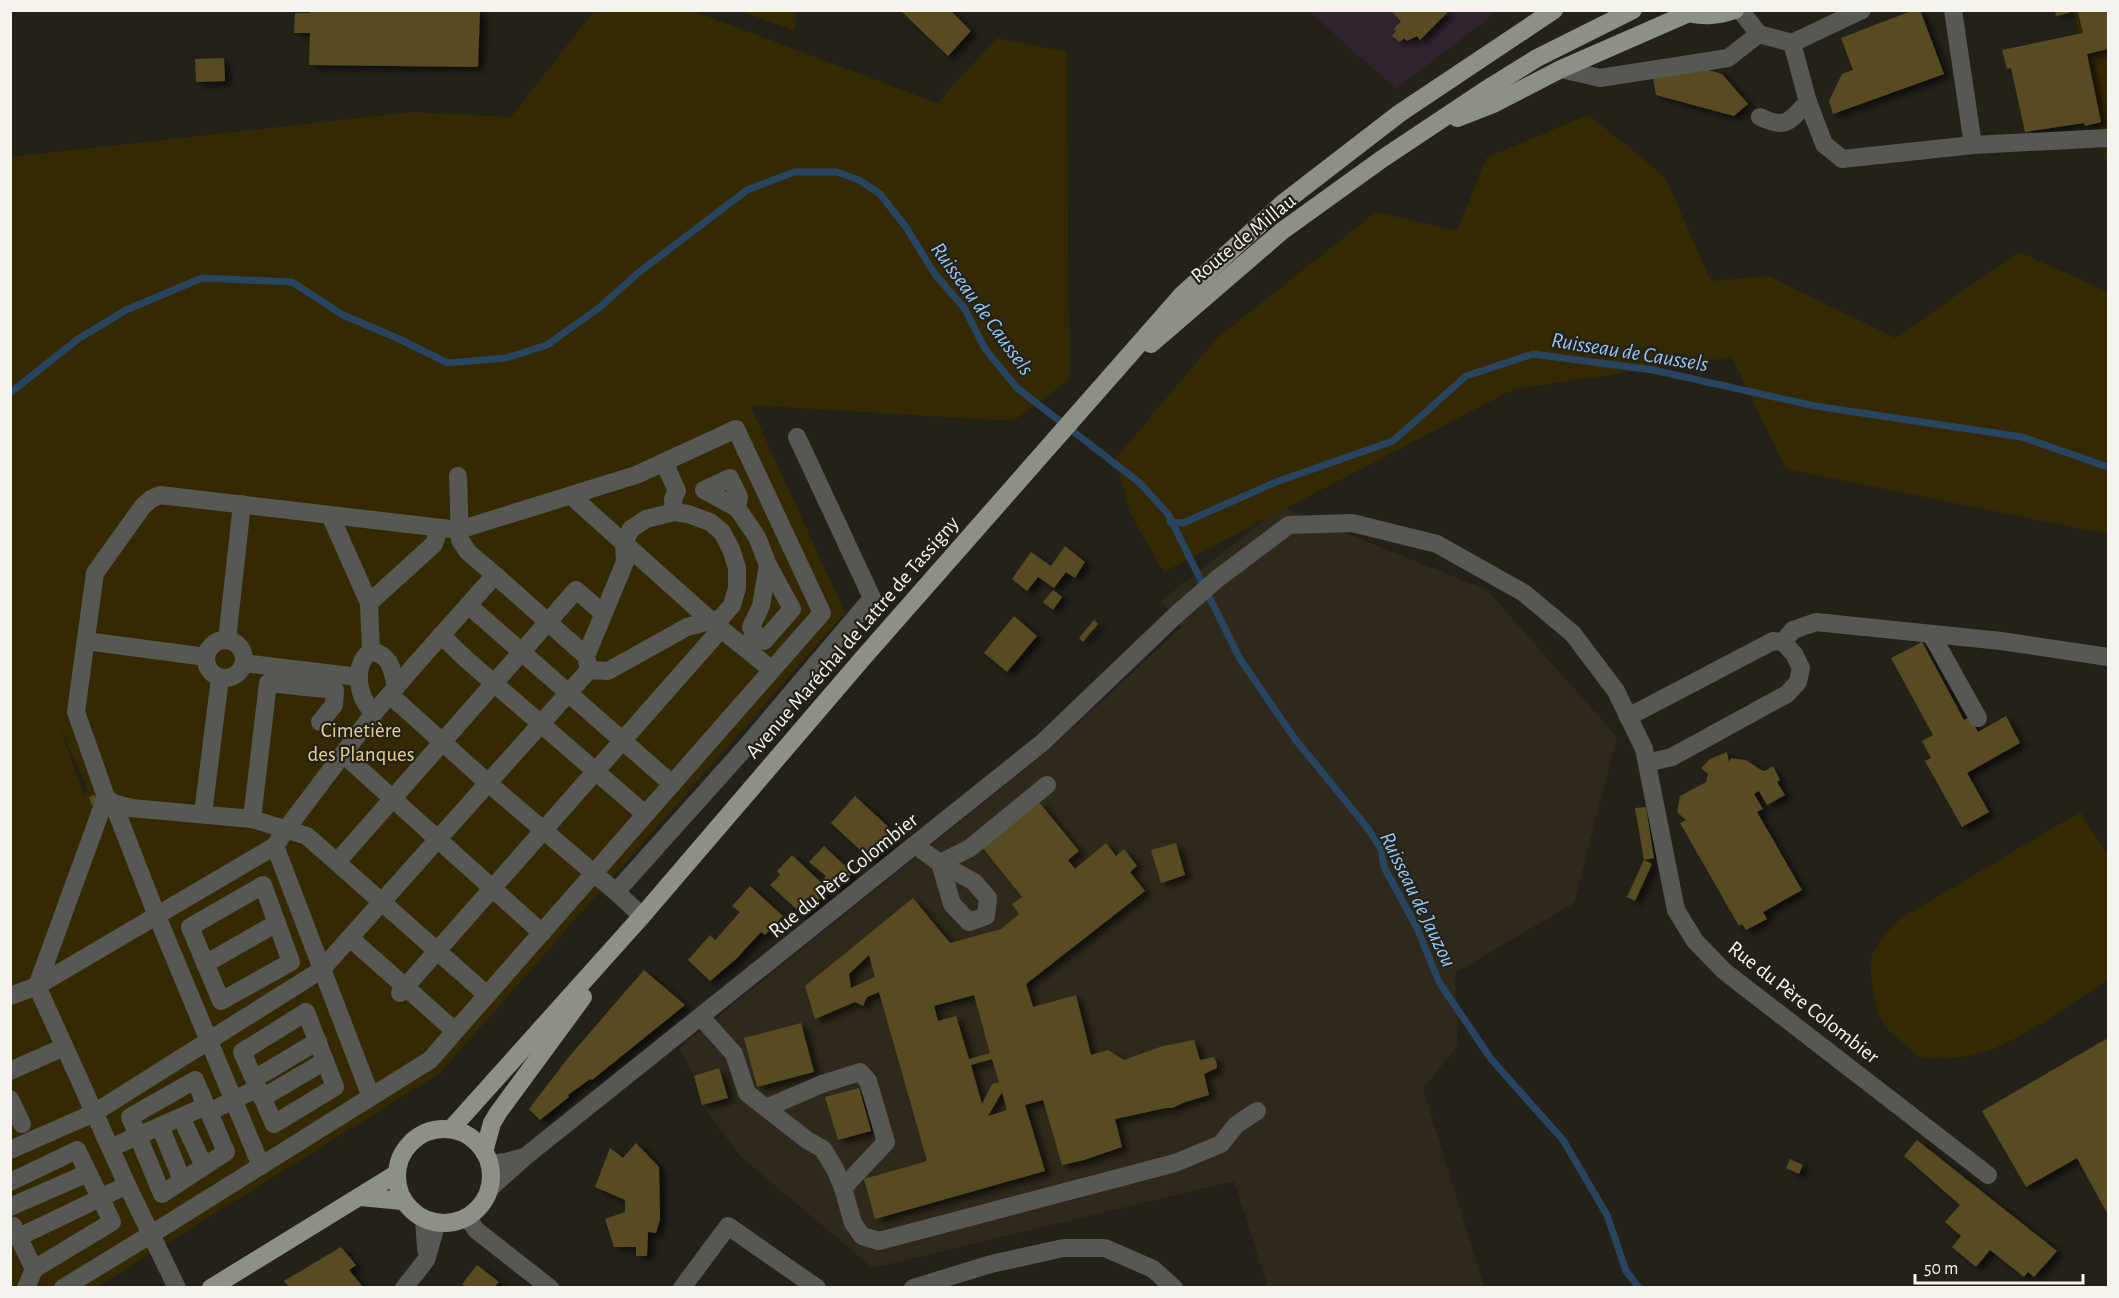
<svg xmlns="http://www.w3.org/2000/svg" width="2119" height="1298" font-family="'Alegreya Sans',sans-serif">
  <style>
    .commercial { fill: #31232e }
    .built { fill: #2e291b }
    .green { fill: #352904; fill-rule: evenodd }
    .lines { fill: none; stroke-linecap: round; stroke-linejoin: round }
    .stream { stroke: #274560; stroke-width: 7 }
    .building { fill: #584b24; fill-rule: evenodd; filter: url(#shadow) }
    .minor { stroke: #575854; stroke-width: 18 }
    .major { stroke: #8d9087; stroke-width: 18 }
    .labels { text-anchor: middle; stroke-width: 4.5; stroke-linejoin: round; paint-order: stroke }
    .street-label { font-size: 21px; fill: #f5f3ee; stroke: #242119 }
    .park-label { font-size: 21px; fill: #e6cf8c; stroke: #242119 }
    .water-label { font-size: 22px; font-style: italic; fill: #91c6f6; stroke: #242119 }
  </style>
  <defs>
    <filter id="shadow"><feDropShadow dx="6" dy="4" stdDeviation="3" flood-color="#0009"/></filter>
  </defs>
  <rect width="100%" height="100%" fill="#242119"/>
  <!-- commercial -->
  <polygon class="commercial" points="1309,11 1498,11 1396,89"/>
  <!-- built -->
  <polygon class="built" points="1281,507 1487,590 1617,737 1574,903 1455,973 1458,1045 1423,1089 1484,1287 1268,1287 1234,1181 873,1268 741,1157 702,1105 694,1076 679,1048 1049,750 1182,627 1161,601"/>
  <!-- green -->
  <g class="green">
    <path d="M594,11H693L937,103L997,38L1067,52L1069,380L1013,421L750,405L845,613L440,1073L97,1287H11V157L412,112L511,117ZM60,727L88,790L84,795L60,728Z"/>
    <polygon points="740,11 796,11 795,31"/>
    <polygon points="2074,11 2108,11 2108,171"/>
    <polygon points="1589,115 1665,177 1711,281 1769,276 1895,338 2019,252 2108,292 2108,534 1786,469 1732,357 1514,389 1164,572 1132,517 1115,459 1217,338 1376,212 1457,231 1487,157"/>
    <path d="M2080,812L2108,855V981C2056,1009 2004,1061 1940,1058C1935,1058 1927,1059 1922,1058C1916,1055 1909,1048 1904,1044C1885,1027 1880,1025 1875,1000C1866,956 1870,950 1900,919Z"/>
  </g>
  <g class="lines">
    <!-- stream -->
    <g class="stream">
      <polyline points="10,393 78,339 126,310 202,278 292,282 343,315 397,338 448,363 506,358 547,345 600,307 638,273 747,190 794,172 837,172 859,180 880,194 906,227 934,273 965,309 985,349 1017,388 1140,483 1168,514 1240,659 1295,739 1369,830 1381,849 1384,867 1417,928 1439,982 1491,1059 1563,1140 1607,1215 1626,1271 1639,1288"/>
      <polyline points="1170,522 1183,523 1276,482 1393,441 1466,376 1533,354 1653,370 1815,406 2022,437 2108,467"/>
    </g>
  </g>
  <!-- building -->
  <g class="building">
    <polygon points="310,10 480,10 478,67 309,65 310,33 294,33 295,13 310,13"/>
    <polygon points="900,10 950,10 971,31 948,56"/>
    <polygon points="1390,10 1444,10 1447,13 1420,40 1417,36 1407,41 1404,38 1400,42 1392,36 1396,31 1394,29 1401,21"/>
    <polygon points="1914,10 1920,10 1944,74 1833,114 1829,101 1842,74 1853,70 1841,38"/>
    <polygon points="2055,10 2069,10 2069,13 2056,16"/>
    <polygon points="2083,10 2108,10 2108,49 2087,54 2101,122 2085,126 2084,123 2025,132 2011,68 2007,69 2002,50 2083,33 2078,12"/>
    <polygon points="224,58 225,81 196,82 195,59"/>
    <polygon points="1705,69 1722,74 1748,104 1734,116 1656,95 1653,78"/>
    <polygon points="1065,546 1085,562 1075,578 1066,572 1054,588 1038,577 1027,591 1012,579 1031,552 1051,566"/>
    <polygon points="1053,590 1062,597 1053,610 1043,602"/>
    <polygon points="1014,616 1037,636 1007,672 984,653"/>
    <polygon points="1094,620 1098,624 1083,642 1079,638"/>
    <polygon points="1922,642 1964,720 1970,717 1978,732 2006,716 2020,743 1967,773 1989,812 1962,827 1925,761 1931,758 1922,741 1933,735 1891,658"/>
    <polygon points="1727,752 1729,762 1731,758 1746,760 1761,770 1765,771 1773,766 1780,780 1777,782 1785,795 1778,799 1767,805 1759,791 1754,794 1763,809 1757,812 1802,890 1763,912 1767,919 1746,930 1742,924 1739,926 1680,823 1686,820 1677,812 1680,796 1706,782 1708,774 1701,768 1710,759"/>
    <polygon points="95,795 98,803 92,806 89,797"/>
    <polygon points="855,796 896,834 872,861 831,823"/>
    <path d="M1039,802L1079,851L1068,860L1075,869L1106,843L1116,856L1124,849L1137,866L1130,872L1145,891L1026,984L1033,1007L1076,995L1091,1055L1108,1050L1124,1060L1163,1046L1194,1040L1200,1060L1214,1057L1217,1064V1068L1204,1074L1209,1095L1185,1102L1172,1108H1166L1115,1119L1122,1147L1084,1160L1062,1165L1043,1100L1025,1105L1045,1171L875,1219L864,1179L927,1161L879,992L867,997L863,1006L855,1002L815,1019L805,986L913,898L950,943L1001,929L1019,914L1012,904L1022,897L982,847ZM869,955L875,977L851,988L849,974ZM974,995L990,1053L969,1059L956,1016L938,1021L934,1006ZM992,1059L999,1082L992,1084L982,1104L971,1065ZM1002,1092L1007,1110L988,1116Z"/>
    <polygon points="1646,807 1654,858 1644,860 1652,864 1635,901 1627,897 1644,860 1635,808"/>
    <polygon points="1176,843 1185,875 1161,883 1151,850"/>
    <polygon points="824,846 853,873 836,890 824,878 826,876 809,862"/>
    <polygon points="792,855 828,889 804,916 770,885 780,875 777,871"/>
    <polygon points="750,886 783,916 765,935 761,932 736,959 710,981 688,960 710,935 715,940 740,912 732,906"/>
    <polygon points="644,970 685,1005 592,1080 590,1079 568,1095 569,1097 540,1120 529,1109 568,1058"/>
    <polygon points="801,1023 814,1072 757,1087 744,1038"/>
    <polygon points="2106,1039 2108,1043 2108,1215 2077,1158 2026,1187 1982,1111"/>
    <polygon points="719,1068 728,1098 702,1105 694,1076"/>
    <polygon points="859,1088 871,1131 838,1140 825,1097"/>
    <polygon points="1917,1140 2057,1251 2034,1277 2028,1272 2024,1277 1990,1250 1976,1267 1952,1247 1961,1236 1945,1222 1960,1205 1904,1156"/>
    <polygon points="636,1143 659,1167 660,1219 656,1233 648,1232 647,1256 636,1256 636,1247 614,1247 605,1219 625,1212 625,1200 595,1187 610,1148 623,1158"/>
    <polygon points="1790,1159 1803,1165 1799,1174 1786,1168"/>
    <polygon points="341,1247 356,1265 349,1270 363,1287 289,1287 284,1281"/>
    <polygon points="477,1265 499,1282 494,1287 466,1287 462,1284"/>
  </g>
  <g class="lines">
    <!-- minor -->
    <g class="minor">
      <polyline points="1740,10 1759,34 1792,43 1862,10"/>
      <polyline points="1953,10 1973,145"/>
      <polyline points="1792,43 1808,102 1824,144 1842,159 1973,145 2108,138"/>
      <polyline points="1561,69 1600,78 1728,58 1759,34"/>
      <path d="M1760,117C1787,130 1789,121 1808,102"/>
      <polyline points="664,462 677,491 673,499 674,512"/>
      <polyline points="458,476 460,540 468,552 495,575"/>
      <polyline points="575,494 577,501 710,620 772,670"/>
      <polyline points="737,508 739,497 730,478 704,490 737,508 757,537 768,565 761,606 751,627 756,634 744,647"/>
      <polygon points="674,512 688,514 710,522 722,532 731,549 737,568 737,588 732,605 721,618 687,627 608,671 589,670 586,656 625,562 624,542 631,529 646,519"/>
      <polyline points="330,515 369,603 371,651"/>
      <polyline points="369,603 434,544 439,529"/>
      <polyline points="468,605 672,784"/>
      <polyline points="756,634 764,641 792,609 768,565"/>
      <polyline points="1931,634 1978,718"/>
      <polyline points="441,635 467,660 645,814"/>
      <circle cx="225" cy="659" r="19"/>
      <polyline points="227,640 242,504"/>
      <polyline points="86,641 206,657"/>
      <polyline points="1783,642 1793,630 1816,622 2001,641 2108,657"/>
      <polyline points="244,663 359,677"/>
      <polyline points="390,695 488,783 616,892"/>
      <path d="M374,713C358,698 351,666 371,651C392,656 392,670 396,687"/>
      <polyline points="1628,717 1773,641 1783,642 1794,654 1801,668 1798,682 1787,694 1672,757 1647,763"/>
      <polyline points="343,754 542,933"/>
      <polyline points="107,798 113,803 157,916 261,1166"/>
      <polyline points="113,803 131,808 252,819 307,836 487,995"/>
      <polyline points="203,814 220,678"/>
      <polyline points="252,819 268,683 335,690 334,705 320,722"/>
      <polyline points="917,844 923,851 940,863 970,848 1047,785"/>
      <polyline points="275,846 371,1097"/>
      <polyline points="337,862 576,590 603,613"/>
      <polygon points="940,863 974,882 988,898 986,916 969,922 952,904"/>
      <polygon points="263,885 291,962 221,1001 190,927"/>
      <polyline points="642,916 616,892 745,748 872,598 797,437"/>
      <polyline points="350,938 455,1031"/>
      <polyline points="205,964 277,923"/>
      <polyline points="400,993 721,629"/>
      <polyline points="10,996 37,986 106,797 76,712 95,573 143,506 151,499 160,495 459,530 636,475 736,429 822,613 430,1060 150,1235 63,1288"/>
      <polyline points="701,1017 734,1054 747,1093 766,1108 822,1084 860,1072 868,1081 886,1142 843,1188 853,1223 862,1236 879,1241 1175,1163 1221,1144 1236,1125 1257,1111"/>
      <polyline points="10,1071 64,1047"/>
      <polyline points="254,1079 318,1041"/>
      <polygon points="195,1080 226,1152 162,1194 130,1117"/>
      <polyline points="262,1098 325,1061"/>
      <polyline points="10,1099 22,1124"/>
      <polyline points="766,1108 807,1140 823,1149 835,1169 843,1188"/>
      <polyline points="209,1112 258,1088 242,1052 306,1012 335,1087 274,1124 258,1088"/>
      <polyline points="181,1117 204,1166"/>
      <polyline points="160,1126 182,1180"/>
      <polyline points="110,1148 206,1106"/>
      <polyline points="10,1150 94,1113 321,970 589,670"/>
      <polyline points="490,1164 506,1162 524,1157"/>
      <polyline points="10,1182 77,1150 112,1222 34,1269"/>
      <polyline points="489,1189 526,1156 1042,743 1177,614 1217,579 1289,525 1352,523 1437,544 1524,593 1573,634 1616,691 1644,749 1676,910 1695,941 1724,971 1988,1175"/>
      <polyline points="10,1207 88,1173"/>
      <polyline points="467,1217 476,1230 550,1288"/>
      <polyline points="424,1219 426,1249"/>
      <polyline points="10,1228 13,1226 34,1269 26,1288"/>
      <polyline points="19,1237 127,1185"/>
      <polyline points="177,1288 127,1185 37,986 275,846 287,828 374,713 414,666 495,575 586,656"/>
      <polyline points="404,1288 426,1260 437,1223"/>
      <polyline points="682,1288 728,1226 817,1288"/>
      <polyline points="913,1288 991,1264 1063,1248 1105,1248 1153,1269 1174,1288"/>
    </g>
    <!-- major -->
    <g class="major">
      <path d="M1684,10C1698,19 1720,15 1735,10"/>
      <polyline points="1457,118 1493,104 1561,69 1689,13"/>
      <polyline points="1151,344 1282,231 1382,159 1484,91 1537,58 1633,10"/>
      <circle cx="444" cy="1176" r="47"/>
      <polyline points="451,1129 642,916 863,658 1182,295 1282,204 1400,113 1554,10"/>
      <polyline points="484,1152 492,1123 498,1113 583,997"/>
      <polyline points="360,1197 403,1201"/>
      <polyline points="211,1288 396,1174"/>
    </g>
  </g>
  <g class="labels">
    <!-- street labels -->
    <g class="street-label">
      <text transform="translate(1243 238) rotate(-39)" y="7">Route de Millau</text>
      <text transform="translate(852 637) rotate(-49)" y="7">Avenue Maréchal de Lattre de Tassigny</text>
      <text transform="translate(843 875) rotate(-39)" y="7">Rue du Père Colombier</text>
      <text transform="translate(1804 1002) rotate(38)" y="7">Rue du Père Colombier</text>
    </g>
    <!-- park labels -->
    <g class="park-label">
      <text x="361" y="737">Cimetière<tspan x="361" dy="24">des Planques</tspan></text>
    </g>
    <!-- water labels -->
    <g class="water-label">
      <text transform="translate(983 308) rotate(54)" y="8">Ruisseau de Caussels</text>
      <text transform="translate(1630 351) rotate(9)" y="8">Ruisseau de Caussels</text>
      <text transform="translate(1419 899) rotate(64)" y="8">Ruisseau de Jauzou</text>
    </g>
  </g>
  <!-- border -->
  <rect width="2119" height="1298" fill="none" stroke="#f5f3ee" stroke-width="24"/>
  <!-- scale -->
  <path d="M1915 1274v9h168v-9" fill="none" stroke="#f5f3ee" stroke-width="3"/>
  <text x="1924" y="1274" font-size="18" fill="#f5f3ee" stroke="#242119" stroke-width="4.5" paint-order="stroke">50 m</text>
</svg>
